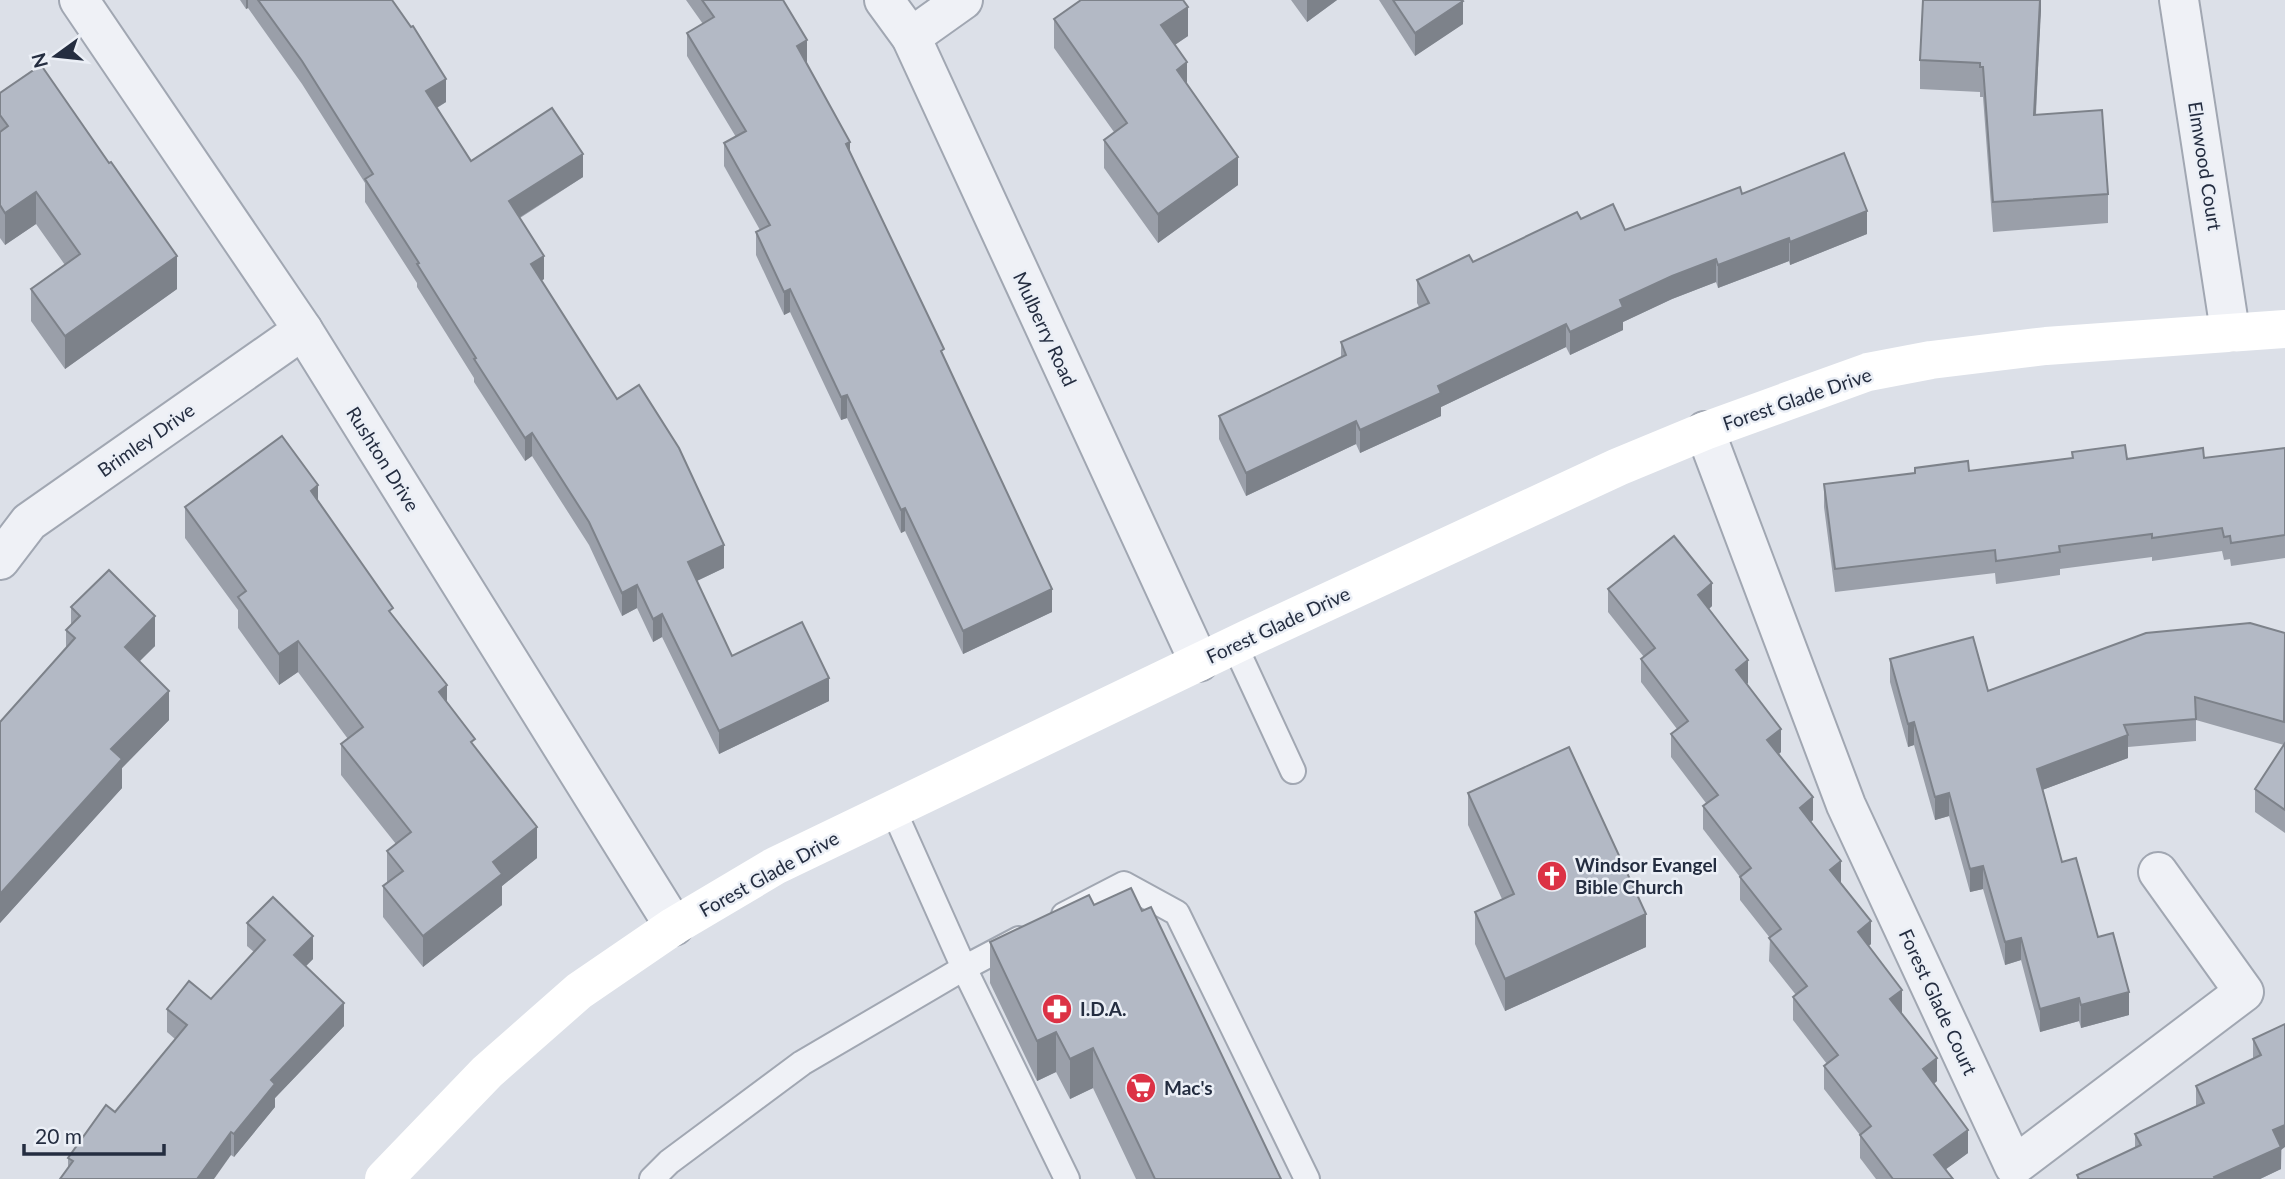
<svg xmlns="http://www.w3.org/2000/svg" width="2285" height="1179" font-family="Lato,sans-serif">
  <style>
    .lines { fill: none; stroke-linecap: round; stroke-linejoin: round }
    .lane-casing { stroke: #a1a7b2; stroke-width: 28 }
    .street-casing { stroke: #a1a7b2; stroke-width: 42 }
    .lane { stroke: #eff1f6; stroke-width: 24 }
    .street { stroke: #eff1f6; stroke-width: 38 }
    .secondary { stroke: #fff; stroke-width: 38 }
    .wall { fill: #9a9fa9 }
    .shaded-wall { fill: #7d828a }
    .building { fill: #b3b9c5; stroke: #7d828a; stroke-width: 2 }
    .labels { text-anchor: middle; stroke-width: 5; stroke-linejoin: round; paint-order: stroke }
    .street-label { font-size: 19px; fill: #242d40; stroke: #ebeff6 }
    .poi-label { font-size: 19px; font-weight: bold; fill: #242d40; stroke: #ebeff6; text-anchor: start }
  </style>
  <rect width="100%" height="100%" fill="#dce0e8"/>
  <g class="lines">
    <!-- lane casing -->
    <g class="lane-casing">
      <g id="lane">
        <polyline points="1235,646 1293,771"/>
        <polyline points="893,809 964,968 1067,1179"/>
        <polyline points="1064,915 1124,884 1177,913 1307,1179"/>
        <polyline points="652,1179 669,1162 802,1063 964,968 1019,939"/>
      </g>
    </g>
    <!-- street casing -->
    <g class="street-casing">
      <g id="street">
        <polyline points="79,0 303,330 674,926"/>
        <polyline points="884,0 911,37 1199,662"/>
        <polyline points="2179,0 2230,331"/>
        <polyline points="911,37 963,0"/>
        <polyline points="1705,431 1846,805 2014,1166 2244,992 2158,872"/>
        <polyline points="0,560 29,522 303,330"/>
      </g>
    </g>
    <!-- lane -->
    <use href="#lane" class="lane"/>
    <!-- street -->
    <use href="#street" class="street"/>
    <!-- secondary -->
    <polyline class="secondary" points="384,1179 487,1072 579,991 674,926 775,866 1247,639 1618,467 1705,431 1868,372 1931,360 2046,346 2285,329"/>
  </g>
  <!-- wall -->
  <g class="wall">
    <polygon points="240,0 392,0 446,102 437,108 471,161 583,177 520,218 544,279 541,281 724,568 697,581 732,656 829,701 719,754 662,637 653,642 637,608 622,616 589,545 532,456 525,461 474,382 474,378 417,287 417,283 365,202 365,183 302,84 248,8 246,9"/>
    <polygon points="686,0 783,0 806,64 850,154 944,357 1052,612 963,654 905,531 901,533 847,418 841,420 790,312 784,315 756,255 756,232 760,230 724,166 724,143 736,137 687,56 687,33 703,24"/>
    <polygon points="1291,0 1337,0 1307,22"/>
    <polygon points="1379,0 1462,0 1463,24 1415,56"/>
    <polygon points="2041,0 2036,115 2108,194 2108,223 1993,232 1983,97 1980,97 1980,92 1920,89 1920,60"/>
    <polygon points="1054,19 1188,36 1175,45 1187,85 1238,185 1158,243 1104,168 1104,140 1114,132 1054,48"/>
    <polygon points="0,93 177,289 65,369 31,321 31,289 65,265 36,224 5,245 0,238"/>
    <polygon points="1742,194 1867,234 1790,265 1789,261 1718,288 1716,282 1672,299 1623,322 1623,330 1570,355 1566,347 1441,407 1441,416 1360,453 1356,444 1246,496 1219,439 1219,416 1341,358 1341,342 1419,307 1417,303 1417,280 1473,262 1581,219 1625,230"/>
    <polygon points="2285,448 2285,558 2231,566 2230,559 2224,560 2222,551 2152,561 2152,557 2060,569 2060,575 1996,584 1995,573 1835,592 1824,507 1824,484 1915,473 1915,468 1969,471 2072,458 2072,452 2127,459 2204,458"/>
    <polygon points="318,502 393,616 475,748 537,858 502,886 502,905 423,967 383,917 383,886 388,883 387,882 387,851 396,844 341,775 341,744 348,739 298,672 279,685 238,628 238,610 185,538 185,507"/>
    <polygon points="1608,589 1712,606 1709,609 1748,683 1747,684 1781,752 1779,754 1813,820 1811,822 1871,944 1868,946 1902,1014 1937,1081 1934,1084 1968,1153 1946,1169 1953,1179 1876,1179 1860,1158 1860,1135 1824,1089 1824,1066 1827,1064 1793,1020 1793,997 1796,995 1769,961 1770,938 1740,900 1740,877 1703,829 1703,806 1706,803 1671,757 1671,734 1677,729 1641,682 1641,659 1644,657 1608,612"/>
    <polygon points="71,607 155,646 139,661 169,720 122,768 122,788 0,923 0,722 66,648 66,630 71,625"/>
    <polygon points="2285,633 2285,833 2255,812 2255,789 2284,745 2196,720 2196,741 2128,747 2128,758 2042,790 2062,862 2098,937 2129,1015 2081,1028 2079,1021 2040,1032 2021,960 2005,965 1983,889 1970,892 1949,816 1935,820 1914,745 1908,747 1890,682 1890,659 1988,691"/>
    <polygon points="1468,793 1646,947 1505,1011 1475,944 1475,912 1502,899 1468,825"/>
    <polygon points="1094,905 1142,911 1281,1179 1136,1179 1093,1088 1070,1099 1056,1072 1037,1081 990,983 990,942"/>
    <polygon points="247,923 313,959 306,966 344,1026 275,1098 275,1107 234,1157 231,1155 68,1168 68,1158 115,1112 175,1039 167,1032 167,1009 211,999 254,952 247,946"/>
    <polygon points="2285,1024 2281,1169 2260,1179 2077,1179 2077,1175 2135,1148 2135,1134 2196,1106 2196,1086 2253,1059 2253,1039"/>
  </g>
  <!-- shaded-wall -->
  <g class="shaded-wall">
    <polygon points="246,0 248,0 248,8 246,9"/>
    <polygon points="1307,0 1337,0 1307,22"/>
    <polygon points="2040,0 2041,0 2041,11 2034,144 2034,115"/>
    <polygon points="1463,1 1463,24 1415,56 1415,33"/>
    <polygon points="1188,7 1188,36 1161,54 1161,25"/>
    <polygon points="807,40 807,63 797,69 797,46"/>
    <polygon points="1187,62 1187,91 1177,70"/>
    <polygon points="446,79 446,102 426,114 426,91"/>
    <polygon points="850,142 850,165 846,144"/>
    <polygon points="583,154 583,177 509,224 509,201"/>
    <polygon points="1238,157 1238,185 1158,243 1158,214"/>
    <polygon points="36,192 36,224 5,245 5,213"/>
    <polygon points="1867,211 1867,234 1790,265 1790,242"/>
    <polygon points="1789,238 1789,261 1718,288 1718,265"/>
    <polygon points="177,256 177,289 65,369 65,336"/>
    <polygon points="544,256 544,279 531,287 531,264"/>
    <polygon points="1716,259 1716,282 1672,299 1623,322 1623,330 1570,355 1570,332 1620,300 1672,276"/>
    <polygon points="790,289 790,312 784,315 784,292"/>
    <polygon points="1566,324 1566,347 1441,407 1441,416 1360,453 1360,430 1438,386"/>
    <polygon points="847,395 847,418 841,420 841,397"/>
    <polygon points="1356,421 1356,444 1246,496 1246,473"/>
    <polygon points="532,433 532,456 525,461 525,438"/>
    <polygon points="318,485 318,516 311,491"/>
    <polygon points="905,508 905,531 901,533 901,510"/>
    <polygon points="724,545 724,568 688,585 688,562"/>
    <polygon points="1712,583 1712,606 1698,618 1698,595"/>
    <polygon points="637,585 637,608 622,616 622,593"/>
    <polygon points="1052,589 1052,612 963,654 963,631"/>
    <polygon points="662,614 662,637 653,642 653,619"/>
    <polygon points="155,616 155,646 125,676 125,647"/>
    <polygon points="298,641 298,672 279,685 279,654"/>
    <polygon points="1748,660 1748,683 1736,693 1736,670"/>
    <polygon points="829,678 829,701 719,754 719,731"/>
    <polygon points="447,685 447,716 439,692"/>
    <polygon points="169,691 169,720 122,768 122,788 0,923 0,894 111,749"/>
    <polygon points="1914,722 1914,745 1908,747 1908,724"/>
    <polygon points="1781,729 1781,752 1767,763 1767,740"/>
    <polygon points="2128,735 2128,758 2037,792 2037,769"/>
    <polygon points="1949,793 1949,816 1935,820 1935,797"/>
    <polygon points="1813,797 1813,820 1800,831 1800,808"/>
    <polygon points="537,827 537,858 502,886 502,905 423,967 423,936 493,862"/>
    <polygon points="1841,861 1841,884 1830,870"/>
    <polygon points="1983,866 1983,889 1970,892 1970,869"/>
    <polygon points="1646,914 1646,947 1505,1011 1505,979"/>
    <polygon points="1871,921 1871,944 1858,955 1858,932"/>
    <polygon points="313,936 313,959 294,978 294,955"/>
    <polygon points="2021,938 2021,960 2005,965 2005,942"/>
    <polygon points="1902,990 1902,1013 1890,1022 1890,999"/>
    <polygon points="2129,992 2129,1015 2081,1028 2081,1005"/>
    <polygon points="2079,998 2079,1021 2040,1032 2040,1009"/>
    <polygon points="344,1003 344,1026 275,1098 275,1107 234,1157 234,1134 271,1080"/>
    <polygon points="1056,1032 1056,1072 1037,1081 1037,1041"/>
    <polygon points="1093,1048 1093,1088 1070,1099 1070,1059"/>
    <polygon points="1937,1058 1937,1081 1923,1092 1923,1069"/>
    <polygon points="2285,1125 2285,1147 2281,1150 2281,1169 2260,1179 2214,1179 2214,1177 2273,1130"/>
    <polygon points="1968,1130 1968,1153 1934,1178 1934,1155"/>
    <polygon points="231,1132 231,1155 214,1179 197,1179"/>
  </g>
  <!-- building -->
  <g class="building">
    <polygon points="258,0 392,0 411,27 413,26 446,79 426,91 471,161 552,108 583,154 509,201 544,256 531,264 617,399 639,385 679,448 724,545 688,562 732,656 802,622 829,678 719,731 662,614 653,619 637,585 622,593 589,522 532,433 525,438 474,359 476,358 417,264 419,263 365,179 373,174 302,61"/>
    <polygon points="702,0 783,0 807,40 797,46 850,142 846,144 944,349 941,351 1052,589 963,631 905,508 901,510 847,395 841,397 790,289 784,292 756,232 770,225 724,143 746,131 687,33 714,17"/>
    <polygon points="1081,0 1183,0 1188,7 1161,25 1187,62 1177,70 1238,157 1158,214 1104,140 1127,123 1054,19"/>
    <polygon points="1393,0 1462,0 1463,1 1415,33"/>
    <polygon points="1923,0 2040,0 2034,115 2102,110 2108,194 1993,202 1983,67 1980,67 1980,63 1920,60"/>
    <polygon points="41,65 109,163 111,162 177,256 65,336 31,289 80,254 36,192 5,213 0,205 0,132 8,126 0,115 0,93"/>
    <polygon points="1844,153 1867,211 1790,242 1789,238 1718,265 1716,259 1672,276 1620,300 1623,307 1570,332 1566,324 1438,386 1441,393 1360,430 1356,421 1246,473 1219,416 1346,355 1341,342 1429,303 1417,280 1469,255 1473,262 1577,212 1581,219 1613,204 1625,230 1740,187 1742,194"/>
    <polygon points="282,436 318,485 311,491 393,608 389,611 447,685 439,692 475,739 471,742 537,827 493,862 502,874 423,936 383,886 403,871 387,851 411,832 341,744 363,727 298,641 279,654 238,597 246,591 185,507"/>
    <polygon points="2125,445 2127,459 2203,448 2204,458 2285,448 2285,535 2231,543 2230,536 2224,537 2222,528 2152,538 2152,534 2059,546 2060,552 1996,561 1995,550 1835,569 1824,484 1915,473 1915,468 1968,461 1969,471 2073,458 2072,452"/>
    <polygon points="1674,536 1712,583 1698,595 1748,660 1736,670 1781,729 1767,740 1813,797 1800,808 1841,861 1830,870 1871,921 1858,932 1902,990 1890,999 1937,1058 1923,1069 1968,1130 1934,1155 1953,1179 1893,1179 1860,1135 1871,1126 1824,1066 1838,1055 1793,997 1807,986 1769,938 1781,929 1740,877 1751,868 1703,806 1718,795 1671,734 1688,721 1641,659 1655,648 1608,589"/>
    <polygon points="109,570 155,616 125,647 169,691 111,749 122,759 0,894 0,722 75,638 66,630 80,616 71,607"/>
    <polygon points="2250,623 2285,633 2284,722 2195,697 2196,719 2124,725 2128,735 2037,769 2062,862 2076,858 2098,937 2113,933 2129,992 2081,1005 2079,998 2040,1009 2021,938 2005,942 1983,866 1970,869 1949,793 1935,797 1914,722 1908,724 1890,659 1973,637 1988,691 2146,633"/>
    <polygon points="2285,743 2285,810 2255,789"/>
    <polygon points="1569,747 1646,914 1505,979 1475,912 1514,894 1468,793"/>
    <polygon points="1131,888 1142,911 1151,907 1281,1179 1155,1179 1093,1048 1070,1059 1056,1032 1037,1041 990,942 1089,895 1094,905"/>
    <polygon points="273,897 313,936 294,955 344,1003 271,1080 275,1084 234,1134 231,1132 197,1179 60,1179 73,1161 68,1158 106,1105 115,1112 187,1025 167,1009 189,981 211,999 265,940 247,923"/>
    <polygon points="2285,1024 2285,1125 2273,1130 2281,1147 2214,1177 2215,1179 2079,1179 2077,1175 2141,1145 2135,1134 2204,1103 2196,1086 2261,1055 2253,1039"/>
  </g>
  <!-- icons -->
  <defs>
    <g id="church-disc" transform="scale(1.575)"><circle r="9.5" fill="#dc3245" stroke="#ebeff6"/><path d="M-1.2-6h2.4v3.5h3.3v2.4h-3.3V6h-2.4V-.1h-3.3v-2.4h3.3Z" fill="#fff"/></g>
    <g id="pharmacy-disc" transform="scale(1.575)"><circle r="9.5" fill="#dc3245" stroke="#ebeff6"/><path d="M-2-6h4v4h4v4h-4v4h-4v-4h-4v-4h4Z" fill="#fff"/></g>
    <g id="supermarket-disc" transform="scale(1.575)"><circle r="9.5" fill="#dc3245" stroke="#ebeff6"/><path d="M-6-5.5h2.5l.6 2H6L4.5 2H-2.5L-4.4-4H-6ZM-1.5 3.2a1.3 1.3 0 1 0 .1 0ZM3 3.2a1.3 1.3 0 1 0 .1 0Z" fill="#fff"/></g>
  </defs>
  <g fill-rule="evenodd">
    <use href="#church-disc" x="1552" y="876"/>
    <use href="#pharmacy-disc" x="1057" y="1009"/>
    <use href="#supermarket-disc" x="1141" y="1088"/>
  </g>
  <g class="labels">
    <!-- street labels -->
    <g class="street-label">
      <text transform="translate(2205 166) rotate(81)" y="7">Elmwood Court</text>
      <text transform="translate(1045 329) rotate(65)" y="7">Mulberry Road</text>
      <text transform="translate(1797 399) rotate(-19)" y="7">Forest Glade Drive</text>
      <text transform="translate(146 440) rotate(-35)" y="7">Brimley Drive</text>
      <text transform="translate(383 459) rotate(58)" y="7">Rushton Drive</text>
      <text transform="translate(1278 625) rotate(-25)" y="7">Forest Glade Drive</text>
      <text transform="translate(769 874) rotate(-29)" y="7">Forest Glade Drive</text>
      <text transform="translate(1938 1002) rotate(65)" y="7">Forest Glade Court</text>
    </g>
    <!-- poi labels -->
    <g class="poi-label">
      <text x="1575" y="872">Windsor Evangel<tspan x="1575" dy="22">Bible Church</tspan></text>
      <text x="1080" y="1016">I.D.A.</text>
      <text x="1164" y="1095">Mac's</text>
    </g>
  </g>
  <!-- north arrow -->
  <g transform="translate(56 56) rotate(255)" stroke="#ebeff6" stroke-width="5" paint-order="stroke">
  <path d="M0-5L12 26L0 18L-12 26Z" fill="#242d40"/>
  <text y="-10" font-size="19" font-weight="bold" text-anchor="middle" fill="#242d40">N</text>
  </g>
  <!-- scale -->
  <path d="M24 1144v10h140v-10" fill="none" stroke="#242d40" stroke-width="3.5"/>
  <text x="35" y="1144" font-size="21" fill="#242d40" stroke="#ebeff6" stroke-width="5" paint-order="stroke">20 m</text>
</svg>
